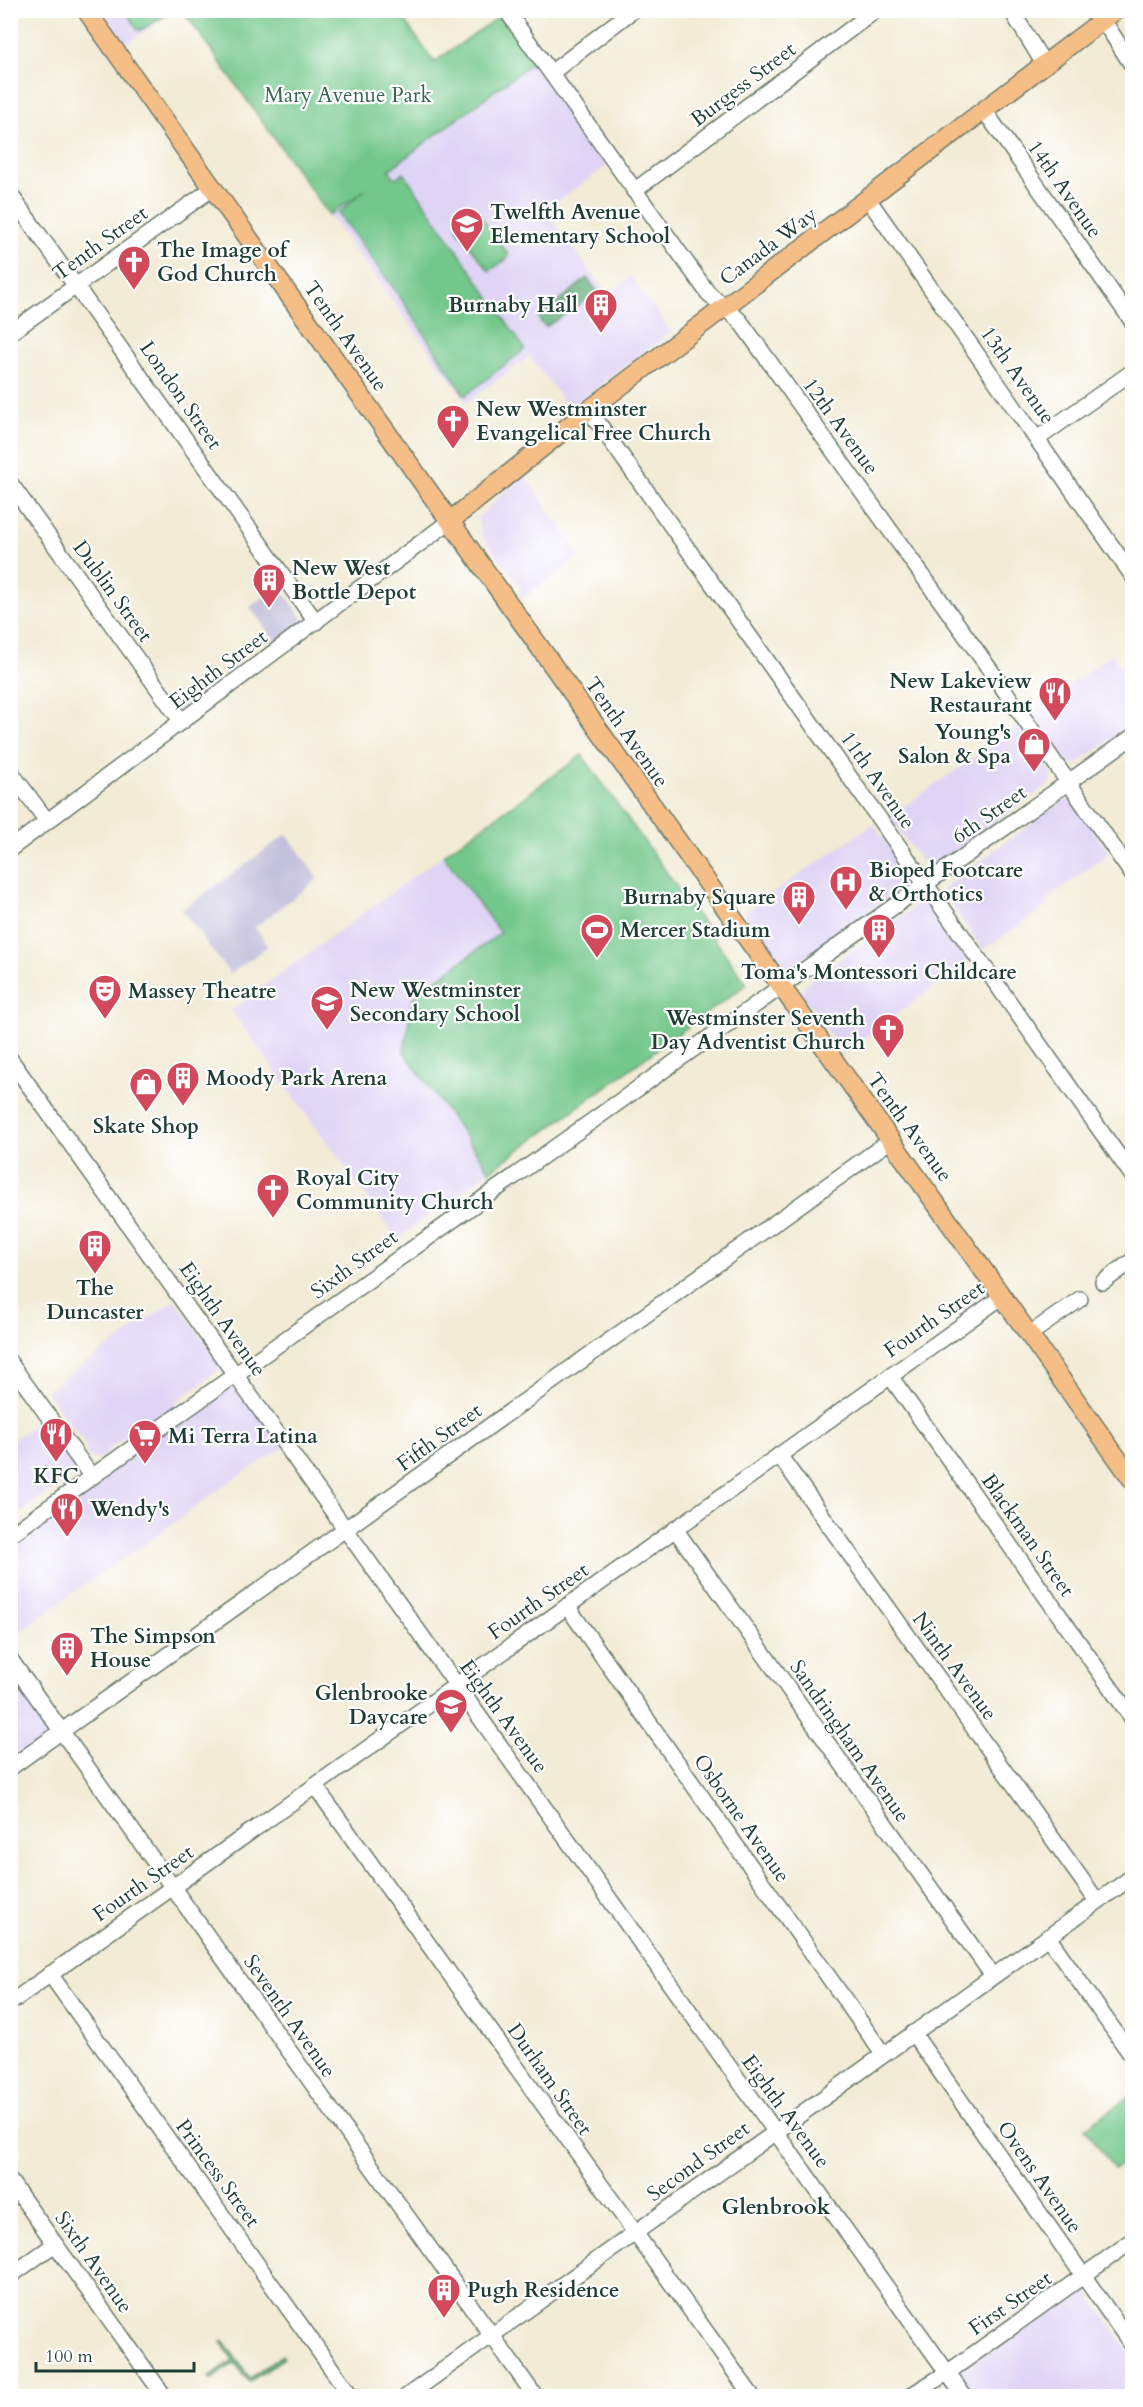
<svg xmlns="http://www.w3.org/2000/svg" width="1143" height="2407" font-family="Cardo,serif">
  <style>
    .built { fill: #dfd4f5 }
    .industrial { fill: #c3c0db }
    .green { fill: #73c78b; stroke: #498260; stroke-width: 1.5 }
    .forest { fill: #5eac77; stroke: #3e7456; stroke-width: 1.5 }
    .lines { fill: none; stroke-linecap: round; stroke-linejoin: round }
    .minor-casing { stroke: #697a6c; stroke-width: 18 }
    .major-casing { stroke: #697a6c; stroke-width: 21 }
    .minor { stroke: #fff; stroke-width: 15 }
    .major { stroke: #f6be87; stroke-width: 18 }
    .labels { text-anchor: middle; stroke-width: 4.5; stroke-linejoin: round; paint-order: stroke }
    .street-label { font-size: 21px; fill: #1f3d34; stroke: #fff }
    .park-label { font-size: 21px; fill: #38664e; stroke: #fff }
    .poi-label { font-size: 21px; font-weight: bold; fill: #1f3d34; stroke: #fff; text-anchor: start }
    .neighbourhood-label { font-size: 22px; font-weight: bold; fill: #1f3d34; stroke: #fff }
  </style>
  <rect width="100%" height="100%" fill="#fff"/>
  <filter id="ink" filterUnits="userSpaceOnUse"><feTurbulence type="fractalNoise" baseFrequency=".0167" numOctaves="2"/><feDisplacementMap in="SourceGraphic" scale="12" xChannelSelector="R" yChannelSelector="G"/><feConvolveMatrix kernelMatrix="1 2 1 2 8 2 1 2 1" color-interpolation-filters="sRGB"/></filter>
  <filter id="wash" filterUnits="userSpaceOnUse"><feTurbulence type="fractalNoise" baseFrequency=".008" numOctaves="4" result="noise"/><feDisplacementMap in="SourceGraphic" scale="24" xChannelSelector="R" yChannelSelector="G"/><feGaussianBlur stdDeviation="1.35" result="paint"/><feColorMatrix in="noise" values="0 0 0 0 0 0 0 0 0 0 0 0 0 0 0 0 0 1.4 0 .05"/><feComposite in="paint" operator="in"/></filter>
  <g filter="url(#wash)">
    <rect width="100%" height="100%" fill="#f2ebd5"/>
    <!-- built -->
    <g class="built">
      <polygon points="103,11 173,11 126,44"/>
      <polygon points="533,62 607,166 545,210 607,294 631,277 671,332 569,409 530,356 467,402 329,215"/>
      <polygon points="523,473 581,556 520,600 520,587 480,533 477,519"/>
      <polygon points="1112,654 1132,684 1132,724 1075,765 1067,765 1029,714"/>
      <polygon points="1020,725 1047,763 1051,774 1050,783 934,866 925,866 889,817"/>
      <polygon points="1064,800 1073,802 1109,853 1046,900 1047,906 983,950 945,895 944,887"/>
      <polygon points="873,824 909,875 908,883 791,967 782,968 744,913"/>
      <polygon points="443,855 500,933 413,997 404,1052 490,1171 397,1239 231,1010"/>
      <polygon points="921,902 931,905 970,960 843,1054 802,995 804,985"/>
      <polygon points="175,1300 219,1362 219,1370 174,1403 178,1406 142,1431 138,1428 110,1448 104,1457 92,1459 87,1454 84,1443 46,1391"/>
      <polygon points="237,1374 286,1446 229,1482 148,1542 86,1583 11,1639 11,1535"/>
      <polygon points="43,1419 76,1466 75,1472 11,1519 10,1442"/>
      <polygon points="10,1659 61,1732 10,1768"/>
      <polygon points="1081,2282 1132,2356 1132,2396 969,2396 952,2373"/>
    </g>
    <!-- industrial -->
    <g class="industrial">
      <polygon points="279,586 306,623 277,644 250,607"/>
      <polygon points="287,834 318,879 255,927 268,946 230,974 182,910"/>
    </g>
    <!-- green -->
    <g class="green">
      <polygon points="125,11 174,11 139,31"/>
      <polygon points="183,11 398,11 434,62 500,16 533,62 389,170 395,178 404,173 525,349 465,396 400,297 338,213 366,189 329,215"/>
      <polygon points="478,212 508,254 507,259 489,271 457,229"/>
      <polygon points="582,755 747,984 490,1171 404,1052 413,997 500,933 443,855"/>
      <polygon points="1132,2095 1132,2156 1114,2169 1085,2128"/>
    </g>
    <!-- forest -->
    <g class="forest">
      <polygon points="587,278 598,292 546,327 540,322 539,317"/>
      <polygon points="223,2340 250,2378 282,2355 284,2358 249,2382 235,2363 211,2380 209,2377 233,2360 221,2342"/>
    </g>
  </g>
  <g filter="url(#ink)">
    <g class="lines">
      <!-- minor casing -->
      <g class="minor-casing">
        <g id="minor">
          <polyline points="506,10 708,293 740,321 991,671 1132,874"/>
          <polyline points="1011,10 1044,64"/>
          <polyline points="1103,20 1132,65"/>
          <polyline points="551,73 633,10"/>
          <polyline points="984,110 1132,321"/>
          <polyline points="634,191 876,10"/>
          <polyline points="10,194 316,622"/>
          <polyline points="868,199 1132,575"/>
          <polyline points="10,333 213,188"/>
          <polyline points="589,410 1132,1175"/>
          <polyline points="1037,439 1132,372"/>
          <polyline points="10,483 182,722"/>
          <polyline points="10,771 47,821"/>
          <polyline points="10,849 450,521"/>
          <polyline points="10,1059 964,2396"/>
          <polyline points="1103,1282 1132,1261"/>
          <polyline points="1030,1334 1080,1299"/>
          <polyline points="10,1363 92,1477"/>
          <polyline points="890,1376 1132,1718"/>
          <polyline points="779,1455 1097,1901"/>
          <polyline points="675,1529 993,1976"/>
          <polyline points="10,1535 1132,737"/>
          <polyline points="567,1606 883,2054"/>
          <polyline points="10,1659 535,2396"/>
          <polyline points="10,1768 891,1140"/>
          <polyline points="315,1786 752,2396"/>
          <polyline points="1048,1937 1132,2056"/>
          <polyline points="50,1974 351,2396"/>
          <polyline points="10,2003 1003,1296"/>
          <polyline points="913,2033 1132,2345"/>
          <polyline points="10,2181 164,2396"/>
          <polyline points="10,2276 55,2244"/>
          <polyline points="407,2396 1132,1877"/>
          <polyline points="910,2396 947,2373 1132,2241"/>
        </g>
      </g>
      <!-- major casing -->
      <g class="major-casing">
        <g id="major">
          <polyline points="86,10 1132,1479"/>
          <polyline points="450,521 589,410 1116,10"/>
        </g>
      </g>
      <!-- minor -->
      <use href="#minor" class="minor"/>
      <!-- major -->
      <use href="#major" class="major"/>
    </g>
  </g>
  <!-- icons -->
  <defs>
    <g id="school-pin" transform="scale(1.725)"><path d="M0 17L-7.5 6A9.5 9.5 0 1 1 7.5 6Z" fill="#d1495b" stroke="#fff"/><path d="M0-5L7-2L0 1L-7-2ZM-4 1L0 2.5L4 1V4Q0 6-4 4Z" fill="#fff"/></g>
    <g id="church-pin" transform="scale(1.725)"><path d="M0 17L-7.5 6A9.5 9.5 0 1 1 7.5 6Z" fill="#d1495b" stroke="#fff"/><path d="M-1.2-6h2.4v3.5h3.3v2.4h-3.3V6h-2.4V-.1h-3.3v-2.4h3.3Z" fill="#fff"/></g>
    <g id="building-pin" transform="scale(1.725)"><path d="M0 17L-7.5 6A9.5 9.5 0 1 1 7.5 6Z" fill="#d1495b" stroke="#fff"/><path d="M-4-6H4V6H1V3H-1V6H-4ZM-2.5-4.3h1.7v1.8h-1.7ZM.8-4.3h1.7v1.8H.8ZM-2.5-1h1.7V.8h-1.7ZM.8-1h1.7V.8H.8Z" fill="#fff"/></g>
    <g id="restaurant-pin" transform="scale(1.725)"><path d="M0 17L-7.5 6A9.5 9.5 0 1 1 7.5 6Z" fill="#d1495b" stroke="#fff"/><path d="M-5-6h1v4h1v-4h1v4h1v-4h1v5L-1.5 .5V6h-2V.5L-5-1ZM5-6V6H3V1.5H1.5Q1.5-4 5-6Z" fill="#fff"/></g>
    <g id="shop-pin" transform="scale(1.725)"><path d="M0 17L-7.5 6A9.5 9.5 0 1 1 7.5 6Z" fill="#d1495b" stroke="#fff"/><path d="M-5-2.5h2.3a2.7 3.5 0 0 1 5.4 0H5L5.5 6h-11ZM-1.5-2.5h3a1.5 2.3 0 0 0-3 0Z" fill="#fff"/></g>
    <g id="hospital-pin" transform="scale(1.725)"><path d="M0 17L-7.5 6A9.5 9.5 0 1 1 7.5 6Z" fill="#d1495b" stroke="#fff"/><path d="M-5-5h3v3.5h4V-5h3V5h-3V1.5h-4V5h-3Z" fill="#fff"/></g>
    <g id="stadium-pin" transform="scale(1.725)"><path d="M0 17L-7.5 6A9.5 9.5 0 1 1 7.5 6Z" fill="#d1495b" stroke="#fff"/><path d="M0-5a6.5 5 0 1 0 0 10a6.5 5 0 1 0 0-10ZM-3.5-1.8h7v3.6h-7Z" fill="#fff"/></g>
    <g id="theatre-pin" transform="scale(1.725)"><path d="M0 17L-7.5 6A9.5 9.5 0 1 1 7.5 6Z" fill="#d1495b" stroke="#fff"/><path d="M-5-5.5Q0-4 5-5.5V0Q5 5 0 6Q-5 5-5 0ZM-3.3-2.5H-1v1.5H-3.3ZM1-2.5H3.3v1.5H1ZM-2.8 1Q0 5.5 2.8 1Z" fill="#fff"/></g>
    <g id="supermarket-pin" transform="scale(1.725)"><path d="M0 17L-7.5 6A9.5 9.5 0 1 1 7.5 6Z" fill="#d1495b" stroke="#fff"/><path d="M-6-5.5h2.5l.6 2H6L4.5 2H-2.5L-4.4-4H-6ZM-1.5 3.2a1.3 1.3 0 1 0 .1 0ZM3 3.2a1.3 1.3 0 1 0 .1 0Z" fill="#fff"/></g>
  </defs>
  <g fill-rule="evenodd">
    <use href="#school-pin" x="467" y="224"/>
    <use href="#church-pin" x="134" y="262"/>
    <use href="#building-pin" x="601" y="305"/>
    <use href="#church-pin" x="453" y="421"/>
    <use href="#building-pin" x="269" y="580"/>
    <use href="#restaurant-pin" x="1055" y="693"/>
    <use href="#shop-pin" x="1034" y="744"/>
    <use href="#hospital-pin" x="846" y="882"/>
    <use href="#building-pin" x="799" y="897"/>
    <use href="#stadium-pin" x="597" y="930"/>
    <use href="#building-pin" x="879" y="930"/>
    <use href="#theatre-pin" x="105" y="991"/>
    <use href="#school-pin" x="327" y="1002"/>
    <use href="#church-pin" x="888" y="1030"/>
    <use href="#building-pin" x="183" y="1078"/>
    <use href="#shop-pin" x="146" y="1084"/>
    <use href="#church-pin" x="273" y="1190"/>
    <use href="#building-pin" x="95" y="1246"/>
    <use href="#restaurant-pin" x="56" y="1434"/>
    <use href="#supermarket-pin" x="145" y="1436"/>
    <use href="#restaurant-pin" x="67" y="1509"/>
    <use href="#building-pin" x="67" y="1648"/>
    <use href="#school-pin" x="451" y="1705"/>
    <use href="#building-pin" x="444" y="2290"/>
  </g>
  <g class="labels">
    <!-- street labels -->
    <g class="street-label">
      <text transform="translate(743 84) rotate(-37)" y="7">Burgess Street</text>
      <text transform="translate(1065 189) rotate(55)" y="7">14th Avenue</text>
      <text transform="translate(100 243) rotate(-36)" y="7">Tenth Street</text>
      <text transform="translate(768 246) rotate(-37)" y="7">Canada Way</text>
      <text transform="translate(346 336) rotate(55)" y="7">Tenth Avenue</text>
      <text transform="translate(1018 375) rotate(55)" y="7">13th Avenue</text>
      <text transform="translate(181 395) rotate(55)" y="7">London Street</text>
      <text transform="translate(841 426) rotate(54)" y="7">12th Avenue</text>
      <text transform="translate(113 591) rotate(54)" y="7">Dublin Street</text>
      <text transform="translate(218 669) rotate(-37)" y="7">Eighth Street</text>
      <text transform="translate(627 732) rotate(55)" y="7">Tenth Avenue</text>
      <text transform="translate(878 780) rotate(55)" y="7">11th Avenue</text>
      <text transform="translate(989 814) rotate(-35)" y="7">6th Street</text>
      <text transform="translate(910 1127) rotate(54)" y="7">Tenth Avenue</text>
      <text transform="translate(354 1264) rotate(-36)" y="7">Sixth Street</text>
      <text transform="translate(223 1319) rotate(55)" y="7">Eighth Avenue</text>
      <text transform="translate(934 1319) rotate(-35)" y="7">Fourth Street</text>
      <text transform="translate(439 1437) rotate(-36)" y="7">Fifth Street</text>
      <text transform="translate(1028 1535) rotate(55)" y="7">Blackman Street</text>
      <text transform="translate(538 1601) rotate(-35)" y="7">Fourth Street</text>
      <text transform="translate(955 1666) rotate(54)" y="7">Ninth Avenue</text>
      <text transform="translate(504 1716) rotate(54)" y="7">Eighth Avenue</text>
      <text transform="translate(850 1741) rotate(55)" y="7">Sandringham Avenue</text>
      <text transform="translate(742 1818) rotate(55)" y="7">Osborne Avenue</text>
      <text transform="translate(143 1883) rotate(-35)" y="7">Fourth Street</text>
      <text transform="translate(290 2016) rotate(55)" y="7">Seventh Avenue</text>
      <text transform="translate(550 2079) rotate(55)" y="7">Durham Street</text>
      <text transform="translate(786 2111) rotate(54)" y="7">Eighth Avenue</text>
      <text transform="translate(698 2161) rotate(-36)" y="7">Second Street</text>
      <text transform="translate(218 2173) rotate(54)" y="7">Princess Street</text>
      <text transform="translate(1040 2177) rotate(55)" y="7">Ovens Avenue</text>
      <text transform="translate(94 2262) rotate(55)" y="7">Sixth Avenue</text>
      <text transform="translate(1010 2303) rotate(-35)" y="7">First Street</text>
    </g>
    <!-- park labels -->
    <g class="park-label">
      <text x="348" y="102">Mary Avenue Park</text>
    </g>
    <!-- poi labels -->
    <g class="poi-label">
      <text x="490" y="219">Twelfth Avenue<tspan x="490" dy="24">Elementary School</tspan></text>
      <text x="157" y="257">The Image of<tspan x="157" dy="24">God Church</tspan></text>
      <text x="578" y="312" text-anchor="end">Burnaby Hall</text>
      <text x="476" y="416">New Westminster<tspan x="476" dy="24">Evangelical Free Church</tspan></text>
      <text x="292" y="575">New West<tspan x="292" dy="24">Bottle Depot</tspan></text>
      <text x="1032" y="688" text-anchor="end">New Lakeview<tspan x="1032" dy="24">Restaurant</tspan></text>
      <text x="1011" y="739" text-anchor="end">Young's<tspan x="1011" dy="24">Salon &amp; Spa</tspan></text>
      <text x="869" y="877">Bioped Footcare<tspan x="869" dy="24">&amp; Orthotics</tspan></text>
      <text x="776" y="904" text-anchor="end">Burnaby Square</text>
      <text x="620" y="937">Mercer Stadium</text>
      <text x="879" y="979" text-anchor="middle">Toma's Montessori Childcare</text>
      <text x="350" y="997">New Westminster<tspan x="350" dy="24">Secondary School</tspan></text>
      <text x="128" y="998">Massey Theatre</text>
      <text x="865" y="1025" text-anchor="end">Westminster Seventh<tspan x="865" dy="24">Day Adventist Church</tspan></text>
      <text x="206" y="1085">Moody Park Arena</text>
      <text x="146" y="1133" text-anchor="middle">Skate Shop</text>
      <text x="296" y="1185">Royal City<tspan x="296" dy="24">Community Church</tspan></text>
      <text x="95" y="1295" text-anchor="middle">The<tspan x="95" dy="24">Duncaster</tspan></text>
      <text x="168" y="1443">Mi Terra Latina</text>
      <text x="56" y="1483" text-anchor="middle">KFC</text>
      <text x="90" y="1516">Wendy's</text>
      <text x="90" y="1643">The Simpson<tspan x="90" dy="24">House</tspan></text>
      <text x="428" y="1700" text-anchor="end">Glenbrooke<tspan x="428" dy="24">Daycare</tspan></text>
      <text x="467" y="2297">Pugh Residence</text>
    </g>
    <!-- neighbourhood labels -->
    <g class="neighbourhood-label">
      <text x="776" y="2214">Glenbrook</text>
    </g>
  </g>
  <!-- margin -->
  <rect width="1143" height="2407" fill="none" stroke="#fff" stroke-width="36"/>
  <!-- scale -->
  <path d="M36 2362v9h158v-9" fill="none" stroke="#1f3d34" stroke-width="3"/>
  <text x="45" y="2362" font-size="18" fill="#1f3d34" stroke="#ffffff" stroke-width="4.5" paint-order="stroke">100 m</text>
</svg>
